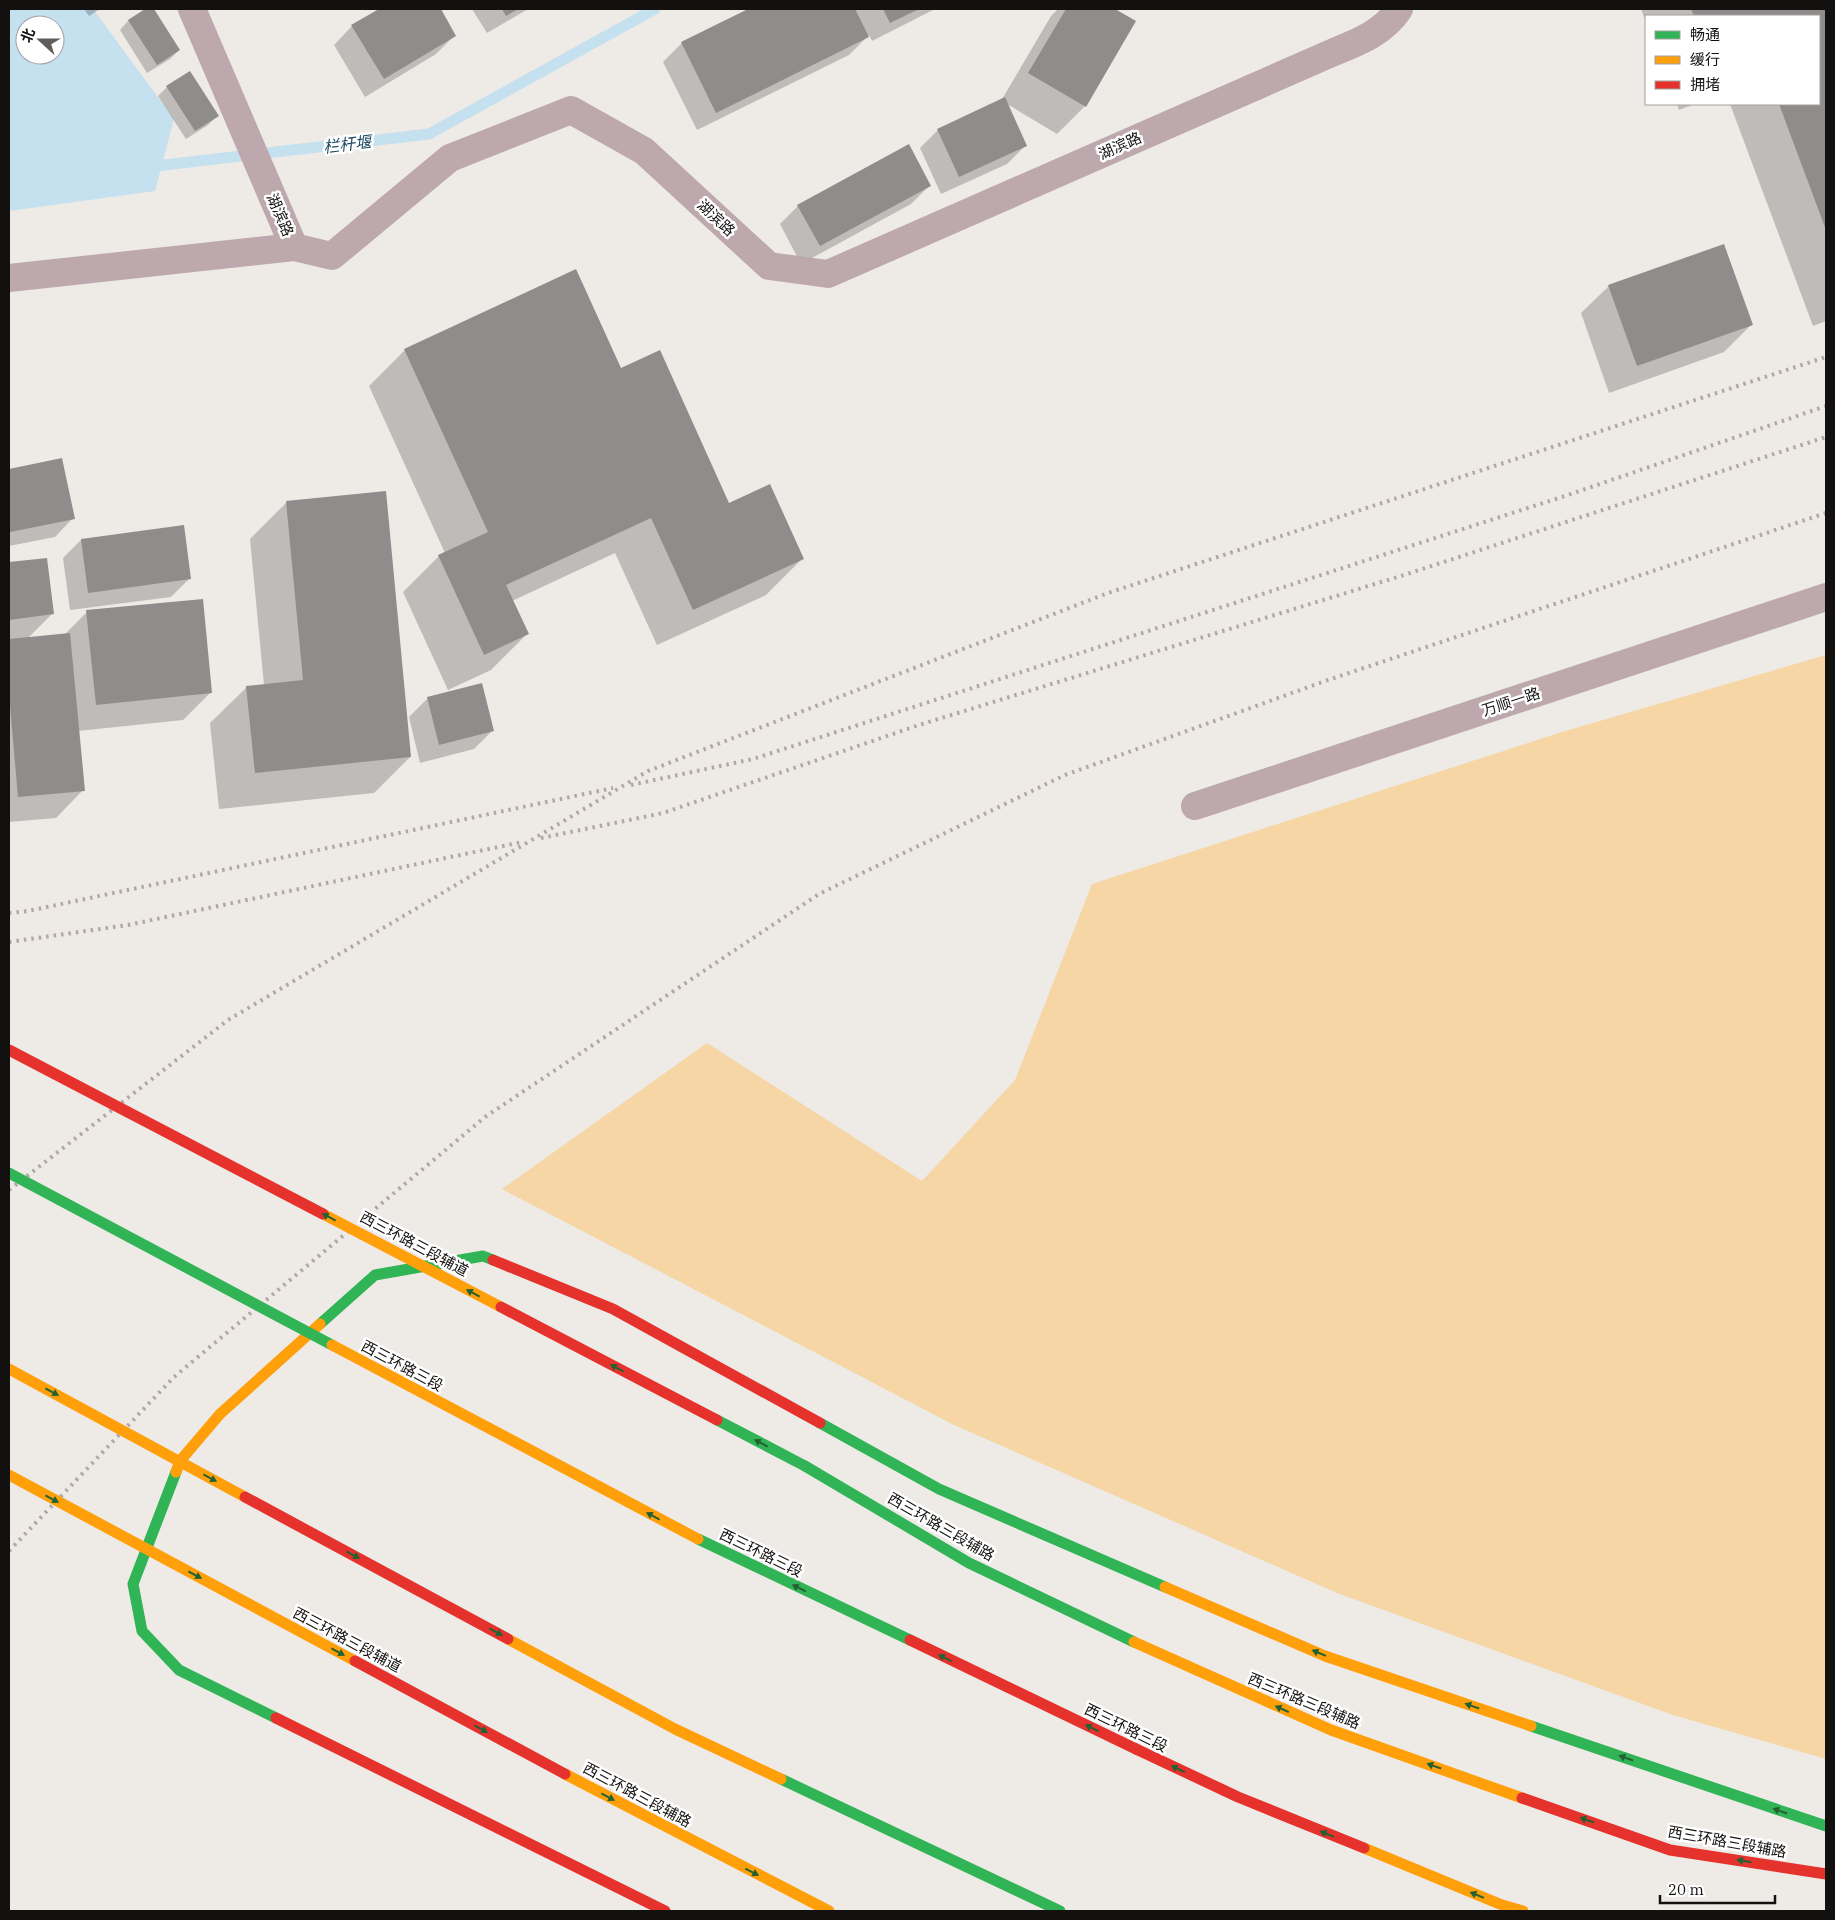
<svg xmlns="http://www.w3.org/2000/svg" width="1835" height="1920" font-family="'IBM Plex Serif','Noto Sans SC',serif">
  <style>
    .green { fill: #f5d6a4 }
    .water { fill: #c5e0ee; fill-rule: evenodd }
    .shadow { fill: #0003 }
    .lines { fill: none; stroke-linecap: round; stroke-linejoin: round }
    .stream { stroke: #c5e0ee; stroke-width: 11 }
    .building { fill: #8f8c8c }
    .street { stroke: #bda8ad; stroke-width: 28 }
    .fast { stroke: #30b455; stroke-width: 11 }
    .slow { stroke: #ff9f0a; stroke-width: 11 }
    .jam { stroke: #e5322d; stroke-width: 11 }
    .rail { stroke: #b2a6a7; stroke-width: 4; stroke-dasharray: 2.5 5; stroke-linecap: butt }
    .fast-bridge { stroke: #30b455; stroke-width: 11 }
    .slow-bridge { stroke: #ff9f0a; stroke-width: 11 }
    .jam-bridge { stroke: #e5322d; stroke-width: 11 }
    .oneway { fill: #226232 }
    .labels { text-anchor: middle; stroke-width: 5; stroke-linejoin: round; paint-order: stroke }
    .street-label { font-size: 15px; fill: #13110f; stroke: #fff }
    .water-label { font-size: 16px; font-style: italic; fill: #1c4961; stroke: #fff }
  </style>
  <rect width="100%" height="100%" fill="#eeeae6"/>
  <!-- green -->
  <polygon class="green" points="1826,655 1826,1759 1673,1715 1337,1593 954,1425 502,1189 707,1043 922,1181 1015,1080 1092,884 1562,732"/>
  <!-- water -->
  <path class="water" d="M9,9H93L174,119L155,191L9,211ZM25,25H55V55H25Z"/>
  <!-- shadow -->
  <g class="shadow">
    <polygon points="84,9 100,9 89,16"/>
    <polygon points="148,9 152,9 179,50 170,59 147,73 120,30 128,21"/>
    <polygon points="381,9 439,9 455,35 436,54 365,97 334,45 352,26"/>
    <polygon points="472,9 528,9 487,33"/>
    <polygon points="751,9 935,9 872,41 869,35 849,55 697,130 663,62 682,43"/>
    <polygon points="1058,9 1112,9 1134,22 1085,106 1057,134 1007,104 1026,145 1007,164 941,194 920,148 938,130 1001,101 1051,16"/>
    <polygon points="1641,9 1826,9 1826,321 1813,326 1730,104 1819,104 1819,16 1646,16 1646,22"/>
    <polygon points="167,87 217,116 208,125 186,139 158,96"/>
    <polygon points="1677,104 1695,104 1679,110"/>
    <polygon points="930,185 911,204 801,264 780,224 798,206"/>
    <polygon points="1609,286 1751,325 1724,352 1609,393 1581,313"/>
    <polygon points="405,350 620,370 729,504 802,559 766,595 657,645 615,553 512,601 527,634 491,670 448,690 403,592 439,556 445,553 369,386"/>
    <polygon points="61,460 73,518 55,537 9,546 9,470"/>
    <polygon points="286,503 410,757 374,793 219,809 210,723 247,687 264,685 250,539"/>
    <polygon points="81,540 190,578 171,597 70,610 63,558"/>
    <polygon points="46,559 52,614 28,638 64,635 87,612 211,692 183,720 78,731 83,790 56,818 9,822 9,564"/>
    <polygon points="428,698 492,731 474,749 420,763 409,717"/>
  </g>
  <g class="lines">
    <!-- stream -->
    <polyline class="stream" points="147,167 429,134 655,9"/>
  </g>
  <!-- building -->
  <g class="building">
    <polygon points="145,9 154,9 180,50 157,65 128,20"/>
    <polygon points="379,9 441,9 456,36 384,79 351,25"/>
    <polygon points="502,9 518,9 506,16"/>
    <polygon points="748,9 855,9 869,37 716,113 681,42"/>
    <polygon points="883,9 919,9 890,23"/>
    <polygon points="1066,9 1115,9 1136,21 1086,107 1028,73"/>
    <polygon points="1691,9 1826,9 1826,230 1779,104 1819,104 1819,16 1694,16"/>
    <polygon points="190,71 219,116 195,131 166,86"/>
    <polygon points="1005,97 1027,146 959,177 937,129"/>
    <polygon points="909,144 931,186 820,246 797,205"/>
    <polygon points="1724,244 1753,325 1637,366 1608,285"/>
    <polygon points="576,269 621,368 660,350 729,503 770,484 804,559 693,610 651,518 506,585 529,634 484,655 438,555 488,532 404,349"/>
    <polygon points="62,458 75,519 10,532 9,524 9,469"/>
    <polygon points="386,491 411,757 255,773 246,686 303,680 286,501"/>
    <polygon points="184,525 191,579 88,593 81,539"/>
    <polygon points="47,558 54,614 9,620 9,562"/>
    <polygon points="203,599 212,693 96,705 86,610"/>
    <polygon points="70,633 85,791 18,797 9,694 9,639"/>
    <polygon points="482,683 494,731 439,745 427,697"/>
  </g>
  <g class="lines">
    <!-- street -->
    <g class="street">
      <path d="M192,9L294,247L332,256L450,158L571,110L644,151L769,266L828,274L1334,52C1359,42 1384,32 1399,9"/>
      <polyline points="9,278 294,247"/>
      <polyline points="1195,806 1826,597"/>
    </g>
    <!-- fast -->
    <g class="fast">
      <polyline points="320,1324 375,1275 483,1256 493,1260"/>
      <polyline points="820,1423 939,1489 1165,1587"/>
      <polyline points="805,1466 969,1563 1134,1642"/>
      <polyline points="176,1472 133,1584 142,1631 179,1670 276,1718"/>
      <polyline points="1531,1726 1826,1826"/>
    </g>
    <!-- slow -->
    <g class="slow">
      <polyline points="176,1472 180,1461 220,1414 320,1324"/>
      <polyline points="1165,1587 1325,1656 1531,1726"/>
      <polyline points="1134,1642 1331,1730 1522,1798"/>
      <polyline points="565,1774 829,1911"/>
      <polyline points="1364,1848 1502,1905 1523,1911"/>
    </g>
    <!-- jam -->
    <g class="jam">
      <polyline points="493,1260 613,1309 820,1423"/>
      <polyline points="276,1718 665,1911"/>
      <polyline points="1136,1749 1238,1797 1364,1848"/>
      <polyline points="1522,1798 1670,1850 1826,1874"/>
    </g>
    <!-- rail -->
    <g class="rail">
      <polyline points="631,785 753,759 1568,495 1826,406"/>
      <polyline points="541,838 663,813 919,725 1404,575 1826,437"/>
      <polyline points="9,913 28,911 613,788"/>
      <polyline points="9,942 128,925 522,842"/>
      <polyline points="9,1190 228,1020 648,771 1108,593 1826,357"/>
      <polyline points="9,1551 174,1377 485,1117 819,894 1065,775 1328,680 1826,513"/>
    </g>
    <!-- fast-bridge -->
    <g class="fast-bridge">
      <polyline points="9,1173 332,1345"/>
      <polyline points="717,1420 805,1466"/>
      <polyline points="698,1539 910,1640"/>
      <polyline points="781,1779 1060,1911"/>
    </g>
    <!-- slow-bridge -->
    <g class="slow-bridge">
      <polyline points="323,1214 501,1307"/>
      <polyline points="332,1345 698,1539"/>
      <polyline points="9,1369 245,1497"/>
      <polyline points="9,1475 355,1661"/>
      <polyline points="508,1639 675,1729 781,1779"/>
    </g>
    <!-- jam-bridge -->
    <g class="jam-bridge">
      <polyline points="9,1050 323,1214"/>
      <polyline points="501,1307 717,1420"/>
      <polyline points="245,1497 508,1639"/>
      <polyline points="910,1640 1136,1749"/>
      <polyline points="355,1661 565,1774"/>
    </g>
  </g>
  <!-- one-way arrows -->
  <defs><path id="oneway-solid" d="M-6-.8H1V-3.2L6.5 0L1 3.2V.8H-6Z" transform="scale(1.25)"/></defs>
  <g class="oneway">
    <use href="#oneway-solid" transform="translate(329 1217) rotate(-152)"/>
    <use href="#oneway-solid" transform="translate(473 1293) rotate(-152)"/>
    <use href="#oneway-solid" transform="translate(617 1368) rotate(-152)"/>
    <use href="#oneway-solid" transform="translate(52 1392) rotate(28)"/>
    <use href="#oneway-solid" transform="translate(761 1443) rotate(-152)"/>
    <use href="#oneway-solid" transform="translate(210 1478) rotate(28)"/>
    <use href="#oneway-solid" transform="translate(52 1499) rotate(28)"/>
    <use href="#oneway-solid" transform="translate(653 1516) rotate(-152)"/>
    <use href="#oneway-solid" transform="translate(353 1555) rotate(28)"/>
    <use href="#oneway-solid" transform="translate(195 1575) rotate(28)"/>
    <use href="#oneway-solid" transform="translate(799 1588) rotate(-154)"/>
    <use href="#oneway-solid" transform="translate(496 1632) rotate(28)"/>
    <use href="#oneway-solid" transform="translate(338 1652) rotate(28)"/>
    <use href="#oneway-solid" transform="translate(1319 1653) rotate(-157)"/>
    <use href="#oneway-solid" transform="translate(945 1658) rotate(-154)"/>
    <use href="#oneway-solid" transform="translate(1472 1706) rotate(-161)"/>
    <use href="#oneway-solid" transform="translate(1282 1709) rotate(-156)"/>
    <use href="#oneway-solid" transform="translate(1092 1728) rotate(-154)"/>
    <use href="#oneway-solid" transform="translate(481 1729) rotate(28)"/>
    <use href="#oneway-solid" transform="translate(1626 1758) rotate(-161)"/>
    <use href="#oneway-solid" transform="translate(1434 1766) rotate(-161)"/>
    <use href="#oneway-solid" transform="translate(1178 1769) rotate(-155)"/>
    <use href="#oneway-solid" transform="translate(608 1797) rotate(28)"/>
    <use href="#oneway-solid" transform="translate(1780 1811) rotate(-161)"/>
    <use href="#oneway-solid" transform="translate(1587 1820) rotate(-161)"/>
    <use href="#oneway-solid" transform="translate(1327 1834) rotate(-158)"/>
    <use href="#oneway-solid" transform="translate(1744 1861) rotate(-171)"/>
    <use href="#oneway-solid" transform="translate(752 1872) rotate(27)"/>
    <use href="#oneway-solid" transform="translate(1477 1895) rotate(-158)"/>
  </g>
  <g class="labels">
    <!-- street labels -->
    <g class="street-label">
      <text transform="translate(1120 146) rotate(-24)" y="5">湖滨路</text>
      <text transform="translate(280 215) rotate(67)" y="5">湖滨路</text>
      <text transform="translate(716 218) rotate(43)" y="5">湖滨路</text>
      <text transform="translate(1511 702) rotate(-18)" y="5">万顺一路</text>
      <text transform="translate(414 1244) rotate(28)" y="5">西三环路三段辅道</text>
      <text transform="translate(402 1366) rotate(28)" y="5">西三环路三段</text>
      <text transform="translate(941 1527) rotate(30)" y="5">西三环路三段辅路</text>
      <text transform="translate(761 1553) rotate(26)" y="5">西三环路三段</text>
      <text transform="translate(347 1640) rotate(28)" y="5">西三环路三段辅道</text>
      <text transform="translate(1304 1701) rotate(23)" y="5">西三环路三段辅路</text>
      <text transform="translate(1126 1728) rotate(26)" y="5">西三环路三段</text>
      <text transform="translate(637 1795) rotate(28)" y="5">西三环路三段辅路</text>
      <text transform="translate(1727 1842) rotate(10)" y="5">西三环路三段辅路</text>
    </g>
    <!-- water labels -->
    <g class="water-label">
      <text transform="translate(347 144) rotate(-7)" y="6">栏杆堰</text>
    </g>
  </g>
  <!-- border -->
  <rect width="1835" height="1920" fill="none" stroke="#13110f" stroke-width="20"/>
  <!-- legend -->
  <rect x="1645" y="15" width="175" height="90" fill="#ffffff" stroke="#a1a09f"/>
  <rect x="1655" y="31" width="25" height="8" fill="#30b455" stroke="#a1a09f"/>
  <text x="1690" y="40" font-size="15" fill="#13110f">畅通</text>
  <rect x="1655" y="56" width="25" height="8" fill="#ff9f0a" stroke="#a1a09f"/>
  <text x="1690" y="65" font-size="15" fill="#13110f">缓行</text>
  <rect x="1655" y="81" width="25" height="8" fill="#e5322d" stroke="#a1a09f"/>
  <text x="1690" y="90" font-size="15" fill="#13110f">拥堵</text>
  <!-- north arrow -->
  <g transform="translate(40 40) rotate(291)"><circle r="24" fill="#ffffff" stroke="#a1a09f"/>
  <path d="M0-4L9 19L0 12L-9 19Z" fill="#605d5a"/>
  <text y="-8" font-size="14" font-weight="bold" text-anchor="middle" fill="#13110f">北</text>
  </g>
  <!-- scale -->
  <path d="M1660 1895v8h115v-8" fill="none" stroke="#13110f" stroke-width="2.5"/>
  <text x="1668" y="1895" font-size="15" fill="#13110f" stroke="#ffffff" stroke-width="4" paint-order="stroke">20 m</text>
</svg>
